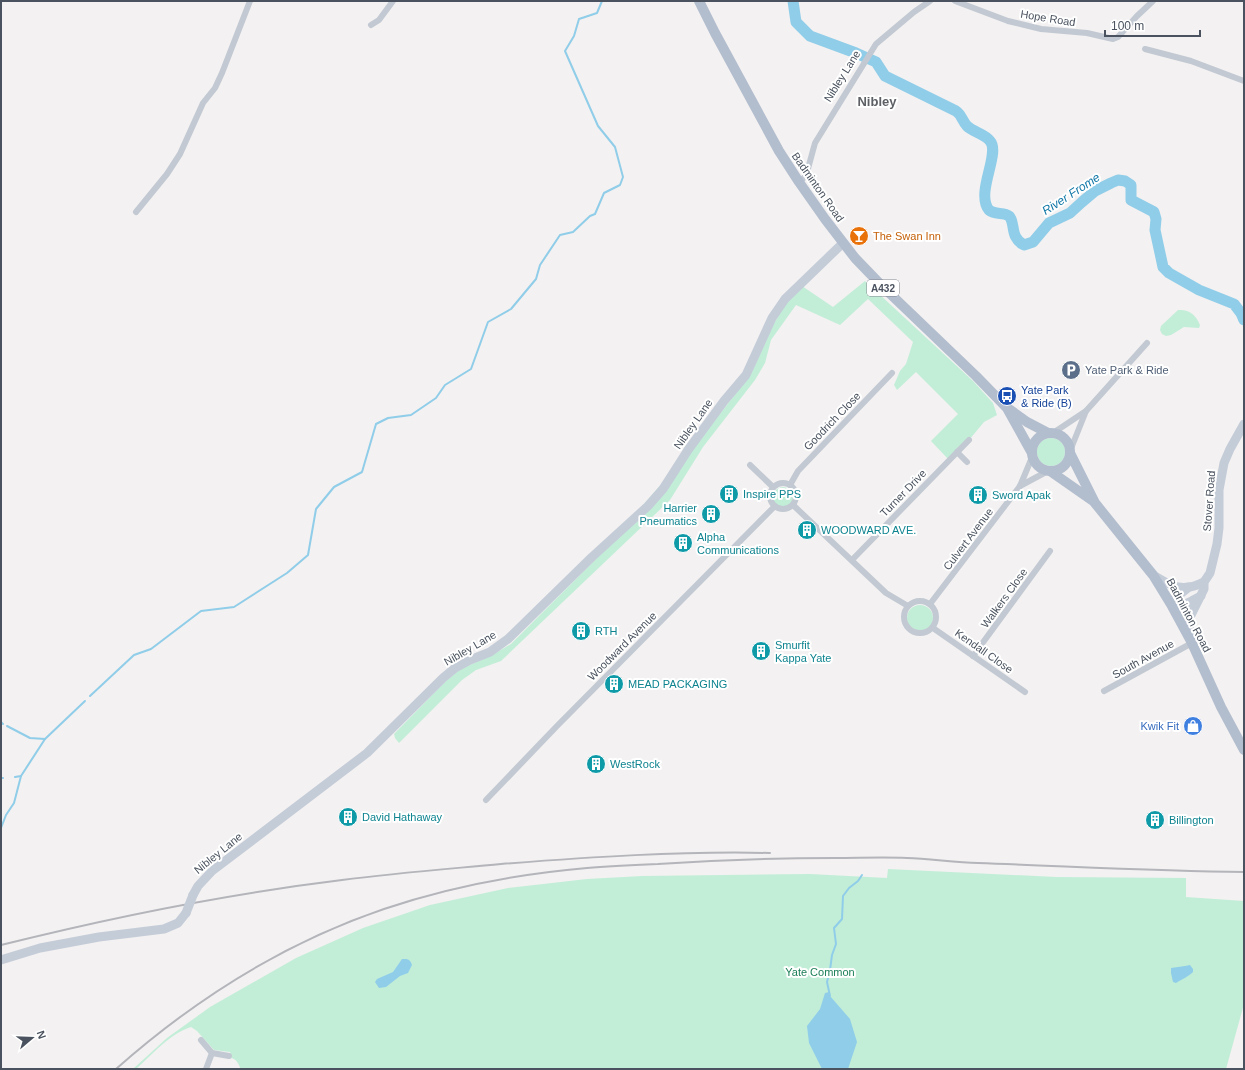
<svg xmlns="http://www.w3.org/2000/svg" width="1245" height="1070" font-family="Helvetica,sans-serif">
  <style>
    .green { fill: #c2eed8 }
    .water { fill: #90cde9 }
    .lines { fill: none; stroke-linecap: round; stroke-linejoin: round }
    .stream { stroke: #90cde9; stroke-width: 2 }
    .river { stroke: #90cde9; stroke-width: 11 }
    .street { stroke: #c2c9d2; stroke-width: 6 }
    .secondary { stroke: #c4ccd8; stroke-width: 9 }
    .primary { stroke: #b2bdce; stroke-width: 10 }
    .rail { stroke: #b3b5bb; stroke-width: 2 }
    .secondary-bridge { stroke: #c4ccd8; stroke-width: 9 }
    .labels { text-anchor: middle; stroke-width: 4; stroke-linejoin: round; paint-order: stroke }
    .shield { fill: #fff; stroke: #80868e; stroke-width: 1 }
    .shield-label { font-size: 10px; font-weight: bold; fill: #49525e }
    .street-label { font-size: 11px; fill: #49525e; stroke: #fff }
    .food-label { font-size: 11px; fill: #c56008; stroke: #fff; text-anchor: start }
    .service-label { font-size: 11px; fill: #4e5e75; stroke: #fff; text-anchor: start }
    .transit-label { font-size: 11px; fill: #164399; stroke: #fff; text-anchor: start }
    .culture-label { font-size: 11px; fill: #0d838f; stroke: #fff; text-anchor: start }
    .shop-label { font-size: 11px; fill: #366cbe; stroke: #fff; text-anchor: end }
    .park-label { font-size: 11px; fill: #1b7e57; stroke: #fff }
    .water-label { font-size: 12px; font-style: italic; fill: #1278a8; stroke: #fff }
    .quarter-label { font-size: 13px; font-weight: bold; fill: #5d6065; stroke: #fff }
  </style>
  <rect width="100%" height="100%" fill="#f3f1f1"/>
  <!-- green -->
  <g class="green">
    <polygon points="865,281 973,381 993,403 997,415 984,422 969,440 949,460 931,441 958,414 916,372 897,390 894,385 900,371 906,364 913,342 868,299 840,325 796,305 771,340 765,363 755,380 703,447 670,500 501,661 476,670 462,680 399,743 395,738 394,734 445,682 459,670 492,655 511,644 595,560 698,442 751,374 773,325 791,295 802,286 833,307"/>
    <path d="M1178,310C1189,309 1196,315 1200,325L1199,328L1184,327L1171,335L1166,336L1162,334L1160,330L1161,326Z"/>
    <circle cx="1051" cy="452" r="14"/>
    <circle cx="783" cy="497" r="10"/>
    <circle cx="920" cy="618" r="13"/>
    <path d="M888,869L1056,877L1186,878V897L1244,901V1004L1226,1069H241C238,1064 237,1059 231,1058L230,1052L214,1050L197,1031L191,1027C169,1034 152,1055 136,1069H133L167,1038L210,1007L296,958L363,928L430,905L508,888L587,879L642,876L810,874L887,878Z"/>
  </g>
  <!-- water -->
  <g class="water">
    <path d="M402,959C408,959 410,959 412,965L408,973L400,976L386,987L379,988L375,982L377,979L393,972Z"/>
    <path d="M1190,965L1193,969V972C1189,976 1181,980 1176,983L1173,982L1171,973V968L1185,966Z"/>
    <polygon points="829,992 830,996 850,1019 857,1042 848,1069 822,1069 809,1043 807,1026 820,1009 825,993"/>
  </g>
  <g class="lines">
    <!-- stream -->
    <g class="stream">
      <polyline points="90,696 134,655 151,649 201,611 234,607 287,573 308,555 316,509 334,487 362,472 376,424 388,418 411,415 436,398 445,385 471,369 488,322 511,309 536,279 540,265 560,235 573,232 590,216 595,214 604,193 620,185 623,177 615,147 598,126 565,51 574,36 579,19 597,13 602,1"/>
      <polyline points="1,722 3,724"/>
      <polyline points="7,726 30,738 45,739 85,701"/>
      <polyline points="15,777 21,776 45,739"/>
      <polyline points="1,778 3,778"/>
      <polyline points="1,828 6,815 14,803 21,776"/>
      <polyline points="830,996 827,982 830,970 832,955 836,944 834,928 842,919 843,896 849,888 858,881 862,875"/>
    </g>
    <!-- river -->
    <path class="river" d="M793,1L796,22L810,36L856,53L876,62L885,76L956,111C962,115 962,121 967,126C973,132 985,134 990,141C1001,153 975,193 989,210C994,215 1004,212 1009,216C1016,223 1009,237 1024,245L1033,242L1049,223L1070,213L1082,202L1095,191L1111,183L1118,180L1125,181L1131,185V200L1154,212L1156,219L1155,230L1163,267L1169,273L1199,290L1234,304L1241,313L1244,320"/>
    <!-- street -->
    <g class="street">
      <polyline points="955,1 1008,21 1041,29 1087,33 1113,39 1118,37 1137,16 1153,1"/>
      <polyline points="371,25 379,20 393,1"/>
      <polyline points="1145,49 1191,61 1244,81"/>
      <polyline points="799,182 806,176 815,143 876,44 914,12 930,1"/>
      <polyline points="136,212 167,174 180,154 203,103 215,88 222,73 250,1"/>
      <polyline points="1053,433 1086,411 1147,343"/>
      <polyline points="1070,451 1086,411"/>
      <polyline points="957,452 967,462"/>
      <polyline points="750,465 773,487"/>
      <circle cx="783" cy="496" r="13"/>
      <polyline points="790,485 798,471 892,373"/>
      <polyline points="1020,486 1048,471"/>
      <polyline points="793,505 886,593 908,606"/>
      <polyline points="852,560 969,440"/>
      <circle cx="920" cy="617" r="16"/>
      <polyline points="930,604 1020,486 1033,455"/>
      <polyline points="933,628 1025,692"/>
      <polyline points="973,656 1050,551"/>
      <polyline points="1104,691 1192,643"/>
      <polyline points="486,800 557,726 774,507"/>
      <polyline points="201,1040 212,1053 229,1056"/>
      <polyline points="206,1069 212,1053"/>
    </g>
    <!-- secondary -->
    <g class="secondary">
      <path d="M1153,575C1163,581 1176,590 1189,587C1194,587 1199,584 1204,582"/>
      <path d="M1189,587L1174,599L1172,606C1183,608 1192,600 1201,596"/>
      <polyline points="1191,639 1189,623 1190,617 1204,589 1204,582 1210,573 1217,544 1219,528 1219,490 1224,463 1230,449 1244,424"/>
      <polyline points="193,895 198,886 212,871 367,753 443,678 455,668 470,660 490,652 508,639 592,557 648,506 663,489 688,450 724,401 746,375 772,318 785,299 843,243"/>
      <polyline points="1,960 40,948 99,937 164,929 178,923 186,913"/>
    </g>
    <!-- primary -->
    <g class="primary">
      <polyline points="699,1 715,33 779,151 799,182 825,219 855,258 881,285 976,376 1007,408 1032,453"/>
      <polyline points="1009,409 1027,422 1048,433"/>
      <circle cx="1051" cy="452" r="19"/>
      <polyline points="1070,453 1095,503 1153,575 1172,606 1191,641 1221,707 1244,750"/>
      <polyline points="1050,471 1093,501"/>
    </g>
    <!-- rail -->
    <g class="rail">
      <path d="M1,945C113,917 227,894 342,880C395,873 448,869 501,864C590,857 680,851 770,853"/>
      <path d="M116,1069C195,999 284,943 384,909C449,887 518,874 587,868C610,866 634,865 658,864C717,860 776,858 835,858C859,858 883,857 907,858C930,859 954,862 978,863C1066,866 1155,871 1244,872"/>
    </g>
    <!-- secondary-bridge -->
    <polyline class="secondary-bridge" points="186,913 193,895"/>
  </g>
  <!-- icons -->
  <defs>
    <g id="bar-disc" transform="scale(1)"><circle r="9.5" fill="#e8710a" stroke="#fff"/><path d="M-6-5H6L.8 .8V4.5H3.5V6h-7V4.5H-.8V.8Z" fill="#fff"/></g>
    <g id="parking-disc" transform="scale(1)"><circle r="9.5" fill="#5c6f8a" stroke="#fff"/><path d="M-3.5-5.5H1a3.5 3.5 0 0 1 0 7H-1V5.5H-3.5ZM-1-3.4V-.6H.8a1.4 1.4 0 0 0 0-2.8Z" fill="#fff"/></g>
    <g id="bus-disc" transform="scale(1)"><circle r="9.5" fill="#1a4fb4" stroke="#fff"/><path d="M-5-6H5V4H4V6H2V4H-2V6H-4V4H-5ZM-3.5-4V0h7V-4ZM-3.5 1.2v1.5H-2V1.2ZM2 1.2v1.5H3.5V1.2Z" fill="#fff"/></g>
    <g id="building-disc" transform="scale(1)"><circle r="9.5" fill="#0f9aa8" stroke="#fff"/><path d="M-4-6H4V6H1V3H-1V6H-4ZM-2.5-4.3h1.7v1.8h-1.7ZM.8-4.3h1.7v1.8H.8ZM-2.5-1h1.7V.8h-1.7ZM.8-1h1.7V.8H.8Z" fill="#fff"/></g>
    <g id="shop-disc" transform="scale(1)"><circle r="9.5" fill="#3f7fe0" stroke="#fff"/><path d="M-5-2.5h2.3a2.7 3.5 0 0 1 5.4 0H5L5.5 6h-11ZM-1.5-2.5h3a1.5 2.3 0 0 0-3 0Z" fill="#fff"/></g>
  </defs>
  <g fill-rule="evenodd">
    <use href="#bar-disc" x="859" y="236"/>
    <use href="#parking-disc" x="1071" y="370"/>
    <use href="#bus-disc" x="1007" y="396"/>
    <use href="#building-disc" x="729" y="494"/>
    <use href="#building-disc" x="978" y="495"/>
    <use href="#building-disc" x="711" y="514"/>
    <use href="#building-disc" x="807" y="530"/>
    <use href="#building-disc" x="683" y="543"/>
    <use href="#building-disc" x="581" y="631"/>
    <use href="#building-disc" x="761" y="651"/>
    <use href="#building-disc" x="614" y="684"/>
    <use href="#shop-disc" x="1193" y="726"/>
    <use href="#building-disc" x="596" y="764"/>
    <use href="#building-disc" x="348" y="817"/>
    <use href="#building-disc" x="1155" y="820"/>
  </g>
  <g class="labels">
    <!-- shield labels -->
    <rect class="shield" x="867" y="280" width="32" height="16" rx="3"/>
    <g class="shield-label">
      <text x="883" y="292">A432</text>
    </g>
    <!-- street labels -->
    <g class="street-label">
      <text transform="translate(1048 18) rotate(9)" y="4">Hope Road</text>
      <text transform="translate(842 76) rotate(-58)" y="4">Nibley Lane</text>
      <text transform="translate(818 187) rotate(55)" y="4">Badminton Road</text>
      <text transform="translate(832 421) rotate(-46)" y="4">Goodrich Close</text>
      <text transform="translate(693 424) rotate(-55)" y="4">Nibley Lane</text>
      <text transform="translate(903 493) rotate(-46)" y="4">Turner Drive</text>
      <text transform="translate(1209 501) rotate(-86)" y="4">Stover Road</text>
      <text transform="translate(968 539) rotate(-53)" y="4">Culvert Avenue</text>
      <text transform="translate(1004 598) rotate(-54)" y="4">Walkers Close</text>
      <text transform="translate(1189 615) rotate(62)" y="4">Badminton Road</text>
      <text transform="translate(622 646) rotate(-45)" y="4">Woodward Avenue</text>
      <text transform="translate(470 648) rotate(-30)" y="4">Nibley Lane</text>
      <text transform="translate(984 651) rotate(35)" y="4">Kendall Close</text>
      <text transform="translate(1143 659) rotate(-29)" y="4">South Avenue</text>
      <text transform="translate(218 853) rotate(-39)" y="4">Nibley Lane</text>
    </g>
    <!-- food labels -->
    <g class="food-label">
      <text x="873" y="240">The Swan Inn</text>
    </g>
    <!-- service labels -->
    <g class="service-label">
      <text x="1085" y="374">Yate Park &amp; Ride</text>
    </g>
    <!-- transit labels -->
    <g class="transit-label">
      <text x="1021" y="394">Yate Park<tspan x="1021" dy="13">&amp; Ride (B)</tspan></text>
    </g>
    <!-- culture labels -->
    <g class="culture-label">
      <text x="743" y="498">Inspire PPS</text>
      <text x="992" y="499">Sword Apak</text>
      <text x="697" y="512" text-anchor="end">Harrier<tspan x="697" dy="13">Pneumatics</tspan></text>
      <text x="821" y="534">WOODWARD AVE.</text>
      <text x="697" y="541">Alpha<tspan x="697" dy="13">Communications</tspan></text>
      <text x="595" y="635">RTH</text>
      <text x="775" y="649">Smurfit<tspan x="775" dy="13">Kappa Yate</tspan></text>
      <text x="628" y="688">MEAD PACKAGING</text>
      <text x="610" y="768">WestRock</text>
      <text x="362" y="821">David Hathaway</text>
      <text x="1169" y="824">Billington</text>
    </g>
    <!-- shop labels -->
    <g class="shop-label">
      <text x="1179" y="730">Kwik Fit</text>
    </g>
    <!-- park labels -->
    <g class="park-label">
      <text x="820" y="976">Yate Common</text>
    </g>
    <!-- water labels -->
    <g class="water-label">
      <text transform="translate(1071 194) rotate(-33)" y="4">River Frome</text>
    </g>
    <!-- quarter labels -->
    <g class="quarter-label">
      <text x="877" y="106">Nibley</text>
    </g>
  </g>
  <!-- border -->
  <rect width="1245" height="1070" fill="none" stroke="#49525e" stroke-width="4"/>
  <!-- north arrow -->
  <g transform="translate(32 1038) rotate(71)" stroke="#ffffff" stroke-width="3" paint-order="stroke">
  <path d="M0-3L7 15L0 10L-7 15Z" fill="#49525e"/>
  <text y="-6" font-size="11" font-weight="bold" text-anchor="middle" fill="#49525e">N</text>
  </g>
  <!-- scale -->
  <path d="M1105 30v6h95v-6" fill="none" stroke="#49525e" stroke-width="2"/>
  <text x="1111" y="30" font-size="12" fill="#49525e" stroke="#ffffff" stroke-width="3" paint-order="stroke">100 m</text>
</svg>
